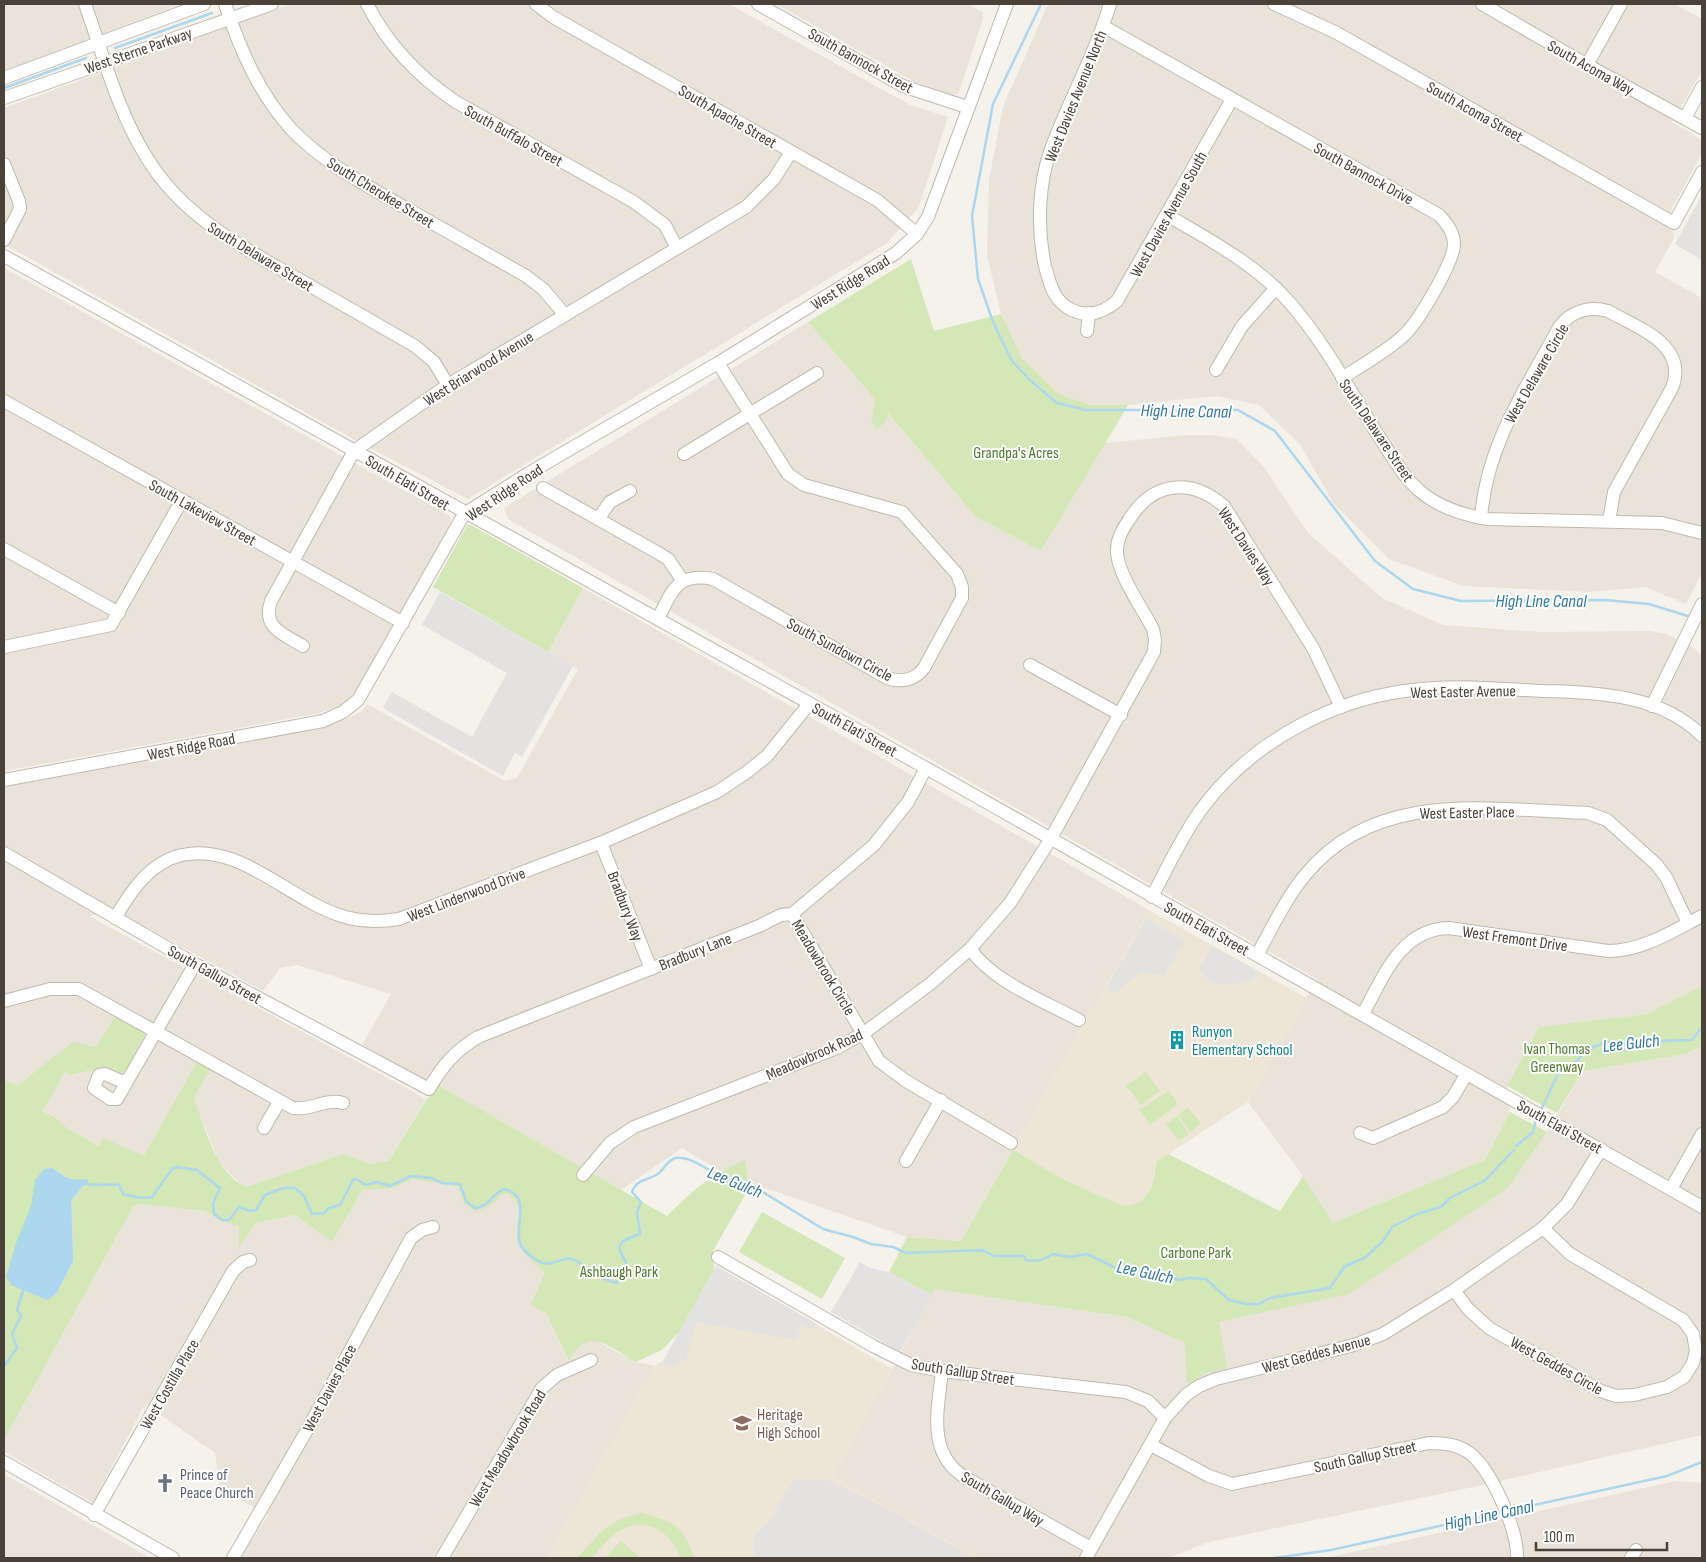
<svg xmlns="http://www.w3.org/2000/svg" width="1706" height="1562" font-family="'Sofia Sans Condensed',sans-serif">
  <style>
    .residential { fill: #e9e3da }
    .education { fill: #ede6d6 }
    .green { fill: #d4e7b7 }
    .parking { fill: #e4e2e0 }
    .water { fill: #acd7ee }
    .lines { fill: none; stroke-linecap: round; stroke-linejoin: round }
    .stream { stroke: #acd7ee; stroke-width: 2.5 }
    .minor-casing { stroke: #c1b9ae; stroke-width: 14 }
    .minor { stroke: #fff; stroke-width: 12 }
    .labels { text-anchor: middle; stroke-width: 4; stroke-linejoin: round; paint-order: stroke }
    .street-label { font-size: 16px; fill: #4a4239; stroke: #fff }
    .park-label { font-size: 16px; fill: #4f7a2e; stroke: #fff }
    .culture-label { font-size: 16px; fill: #0d838f; stroke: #fff; text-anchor: start }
    .education-label { font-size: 16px; fill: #785e54; stroke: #fff; text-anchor: start }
    .worship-label { font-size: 16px; fill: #5b616d; stroke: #fff; text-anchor: start }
    .water-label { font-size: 18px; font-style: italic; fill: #3279a2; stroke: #fff }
  </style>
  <rect width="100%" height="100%" fill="#f5f2ec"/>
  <!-- residential -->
  <g class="residential">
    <polygon points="4,4 181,4 4,71"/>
    <polygon points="290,4 729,4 910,105 948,117 919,207 887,243 468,499 353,439 4,244 4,108"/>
    <polygon points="776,4 967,4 982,12 983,19 960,89 958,94 952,95 913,81"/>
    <polygon points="1048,4 1675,4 1702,19 1702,71 1672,122 1695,135 1702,142 1702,154 1671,210 1674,238 1655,272 1702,298 1702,573 1686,604 1645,587 1590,592 1463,586 1389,559 1333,503 1300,444 1259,405 1217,396 1128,405 1090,405 1059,394 1022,358 1001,314 987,255 989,180 1003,107"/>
    <polygon points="4,268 450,516 451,523 358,689 350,698 341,705 320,713 4,771"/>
    <polygon points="808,322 875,399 871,422 887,412 976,517 1041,551 1105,443 1186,435 1211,435 1237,439 1264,467 1308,533 1382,598 1443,625 1540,632 1648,631 1664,633 1694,648 1702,656 1702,986 1647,1014 1539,1027 1507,1086 1510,1112 1485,1160 1333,1223 1303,1176 1248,1102 1317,979 508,519 504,508"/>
    <polygon points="583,588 1149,910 961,1241 907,1237 748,1182 745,1161 720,1171 682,1148 621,1190 436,1084 419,1077 362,1045 391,994 297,965 280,968 263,991 114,910 89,916 426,1099 389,1161 369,1164 343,1154 246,1187 242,1185 219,1163 194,1098 211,1067 144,1157 103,1138 99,1146 58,1123 60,1119 43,1111 65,1072 72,1075 94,1070 127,1070 116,1014 96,1047 73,1043 18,1085 4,1080 4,787 320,729 351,717 362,711 367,704 505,781 517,778 578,669 548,652"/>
    <polygon points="1702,1046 1702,1435 1478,1486 1209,1542 1168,1558 978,1558 832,1477 892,1369 934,1289 1127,1317 1185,1343 1219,1322 1348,1294 1508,1188 1547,1132 1583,1071 1686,1054"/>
    <polygon points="413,1179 458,1187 461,1196 488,1207 504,1193 515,1198 520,1212 516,1233 522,1250 545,1273 546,1312 568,1360 580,1344 587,1340 595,1340 636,1362 655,1366 547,1558 241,1558 268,1515 220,1489 215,1453 145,1404 93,1503 4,1452 4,1440 133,1207 139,1204 205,1211 223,1222 240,1226 239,1246 256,1223 295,1215 332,1242 363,1189 390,1189"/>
    <polygon points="4,1474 150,1558 4,1558"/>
    <polygon points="1676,1481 1702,1483 1702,1558 1325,1558"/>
  </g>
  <!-- education -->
  <g class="education">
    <polygon points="1149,910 1307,998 1248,1102 1156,1162 1153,1181 1147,1195 1143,1201 1131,1207 1121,1205 1065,1180 1013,1150"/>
    <polygon points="716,1266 892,1369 832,1477 978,1558 547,1558 655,1366 663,1361"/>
  </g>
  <!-- green -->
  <g class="green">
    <polygon points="911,259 934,331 1001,314 1022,358 1059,394 1090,405 1128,405 1041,551 976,517 888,413 886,421 877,429 871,422 875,399 808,322"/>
    <polygon points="467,525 471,525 583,588 548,652 433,587"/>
    <polygon points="1702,986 1702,1046 1686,1054 1583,1071 1557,1113 1507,1086 1539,1027 1647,1014"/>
    <path d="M116,1014L144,1031L145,1034L128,1069L122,1073L102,1068L71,1075L65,1072L43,1111L60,1120L59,1123L98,1146L103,1138L144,1156L198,1060L211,1067L194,1098C206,1128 214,1172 246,1187L343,1154L369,1164L389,1161L436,1084L667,1216C693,1190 711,1174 745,1160L749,1188L713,1251L714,1269L680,1331L662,1350L636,1362C608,1347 588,1324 569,1361L546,1313L531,1305L545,1273C536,1265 524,1255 519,1244C510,1224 532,1206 505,1193L488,1207L475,1211L464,1204L458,1187L413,1179L390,1189H363L332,1242L295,1215L256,1223L239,1247V1226L223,1222L205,1211L139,1204L133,1207L4,1440V1080L18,1085L73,1042L96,1047Z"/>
    <polygon points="1146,1072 1160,1091 1141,1105 1126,1086"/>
    <polygon points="1168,1091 1177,1102 1176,1106 1150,1125 1139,1110"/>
    <polygon points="1188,1107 1201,1124 1190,1132 1178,1115"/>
    <path d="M1510,1112L1547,1132L1508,1188L1349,1294L1219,1322L1227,1368L1209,1372L1187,1384L1185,1343L1127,1317L934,1289L932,1295L889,1272L907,1237L961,1241L1013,1150L1065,1180L1121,1205C1147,1209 1155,1184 1156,1162L1168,1154L1280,1211L1303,1176L1333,1223L1485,1160Z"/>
    <polygon points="1177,1116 1189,1134 1178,1141 1166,1124"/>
    <polygon points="762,1212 845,1258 822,1299 739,1252"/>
    <path d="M642,1513C673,1521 685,1527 694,1558H680C673,1534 648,1517 623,1529C611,1535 601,1548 592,1558H577C601,1533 606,1520 642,1513Z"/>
    <polygon points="621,1541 640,1558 605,1558"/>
  </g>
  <!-- parking -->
  <g class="parking">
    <polygon points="1702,195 1702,260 1675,244"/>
    <polygon points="440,592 573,666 522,757 515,753 503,776 383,708 392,692 472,737 507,673 422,625"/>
    <polygon points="1146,919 1185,940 1164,976 1142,972 1114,993 1109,990 1109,984"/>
    <polygon points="1212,947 1258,971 1251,982 1245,980 1243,983 1219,984 1213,983 1207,979 1199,969"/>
    <polygon points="860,1262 870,1268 889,1272 932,1295 900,1352 831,1312"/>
    <polygon points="716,1266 817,1324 812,1330 800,1324 797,1330 801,1332 796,1340 696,1322 686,1360 680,1359 675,1367 667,1366 663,1361"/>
    <polygon points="793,1480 827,1480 880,1505 974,1558 759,1558 753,1550 753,1540 758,1532 770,1520"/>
  </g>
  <!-- water -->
  <path class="water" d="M52,1168C58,1171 64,1178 71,1179C77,1181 82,1178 88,1180V1184L84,1185L71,1200L73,1261L56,1294L47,1300L11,1285L6,1277L17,1240L31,1206L35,1180L44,1169Z"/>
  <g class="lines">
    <!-- stream -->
    <g class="stream">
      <polyline points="1041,4 993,104 972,216 978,279 993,322 1012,361 1032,382 1057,403 1086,410 1238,410 1275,431 1375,561 1413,589 1461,601 1605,600 1649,604 1691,617"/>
      <polyline points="115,48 212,13"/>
      <polyline points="4,88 86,58"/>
      <polyline points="1540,1112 1558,1074 1577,1061 1586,1050 1607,1042 1623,1045 1634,1039 1657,1038 1660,1041 1692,1040 1702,1027"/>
      <polyline points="1516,1146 1533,1132 1536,1119"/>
      <path d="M88,1184C98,1186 108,1184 119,1185L123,1194L140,1198L152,1197L172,1169L177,1167L197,1170L220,1188L213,1203L214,1214L222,1220H229L239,1207L250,1211L256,1210L265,1195L283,1188H295L304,1196L312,1214L324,1213L329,1208L340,1205L353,1180L356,1179L366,1185L377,1182L390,1186L411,1176L431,1178L442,1183L460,1184L466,1201L475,1208C489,1207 492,1194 504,1189C534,1196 512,1228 521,1246C524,1251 528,1254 532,1257C552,1273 559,1254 575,1260C581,1263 586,1268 591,1272C599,1277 607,1280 616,1283L623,1276L626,1262C613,1243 621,1241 640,1234L637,1212L641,1202L632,1192C637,1179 646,1181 656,1175C664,1171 666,1160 676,1158C693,1156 717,1176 732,1184C741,1188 749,1185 758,1189L823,1229L853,1237L871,1244L893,1247L906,1253L983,1250L994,1256H1024L1026,1260C1038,1262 1043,1260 1053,1254L1070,1257L1087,1254L1114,1267L1134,1269L1148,1274L1162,1273L1179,1280L1190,1278L1206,1279L1229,1300L1246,1304H1259L1270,1298L1330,1288L1344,1267L1366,1257L1383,1241L1392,1227L1417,1214L1441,1207L1450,1198L1484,1181L1514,1150"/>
      <polyline points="4,1366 17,1348 12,1334 21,1316 17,1310 23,1291"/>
      <polyline points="1511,1510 1667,1476 1702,1462"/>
      <polyline points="1274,1558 1331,1550 1503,1512"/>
    </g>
    <!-- minor casing -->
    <g class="minor-casing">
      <g id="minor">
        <path d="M85,4C103,55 118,112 147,158C183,217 242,247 300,280C338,302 377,324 415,346L434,362L448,385"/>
        <path d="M225,4C240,49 259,94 292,130C324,163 364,184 404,207C445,230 485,253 526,276L543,289L565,315"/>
        <path d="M367,4C388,45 417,76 456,102L634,202L665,225L677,248"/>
        <polyline points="536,4 553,17 877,200 917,234"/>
        <polyline points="758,4 903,86 967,107"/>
        <path d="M1110,4C1095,55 1069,100 1051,149C1038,185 1037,229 1045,266C1050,284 1053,301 1072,310C1088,318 1104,312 1117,301L1232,99"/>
        <polyline points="1274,4 1335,32 1674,223 1702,172"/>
        <polyline points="1482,4 1587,65 1702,128"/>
        <path d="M1103,26L1439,215C1447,224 1454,232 1454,245C1453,263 1417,325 1402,337C1384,353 1362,365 1342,378"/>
        <polyline points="1587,65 1621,4"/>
        <polyline points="4,78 204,4"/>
        <polyline points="4,98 272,4"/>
        <polyline points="1685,118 1702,87"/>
        <polyline points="4,164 19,201 20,209 4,240"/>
        <path d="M1167,215C1211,241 1256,264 1290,303C1324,342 1350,391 1378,435C1391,455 1403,477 1421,492C1440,508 1463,515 1487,519L1662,523L1702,533"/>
        <polyline points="4,256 926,768 1702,1207"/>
        <polyline points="1087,331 1089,313"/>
        <polyline points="1216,370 1242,326 1276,288"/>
        <polyline points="4,401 403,623"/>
        <polyline points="684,454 817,373"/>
        <polyline points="543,488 660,554 668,559 683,581"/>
        <path d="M1481,518C1486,446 1526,388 1560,326C1572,311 1589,306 1608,311C1638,328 1689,345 1672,388L1614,492L1609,521"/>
        <polyline points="598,519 610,502 630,491"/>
        <polyline points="4,549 119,613"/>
        <path d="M658,619C672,591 677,572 713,579L887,678C901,683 915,680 924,668L962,598V587L957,574L902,512L804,485L788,474L718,363"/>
        <path d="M303,646C283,634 262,628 271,601L354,451L448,385L746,207L774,179L791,152"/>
        <polyline points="4,647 111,625 182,500"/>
        <polyline points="1030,665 1121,715"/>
        <polyline points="1652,706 1702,604"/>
        <polyline points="4,780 323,721 343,712 358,700 464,514 529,473 718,363 896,253 917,234 928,217 1007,4"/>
        <polyline points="601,843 651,969"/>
        <path d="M4,853L195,964L429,1089C442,1066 455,1051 478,1037L759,926L781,915L792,914L874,845L908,802L926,768"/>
        <path d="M1152,897C1167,868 1181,838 1200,811C1251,741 1336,696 1422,689C1462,685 1503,689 1543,691C1597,692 1662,695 1702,736"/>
        <polyline points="792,914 879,1061 906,1081 1011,1143"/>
        <path d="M115,918C131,891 150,862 182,855C240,842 289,900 342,916C361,922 380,922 399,919L605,841L717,792L747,772L767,756L809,704"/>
        <path d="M970,949C995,983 1042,1000 1079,1020"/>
        <path d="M1257,955C1272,928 1286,898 1306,874C1377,788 1490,810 1588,813L1607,820L1656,864L1666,877L1688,923"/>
        <path d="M4,1001L50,989H79L293,1108C311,1111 325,1098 343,1103"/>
        <path d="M1363,1014C1383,978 1400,929 1449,928L1608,951C1642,951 1673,931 1702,916"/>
        <polyline points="129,1078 117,1099 110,1099 94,1088 99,1075 105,1074 123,1082 129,1078 195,964"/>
        <polyline points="264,1128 279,1102"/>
        <polyline points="1360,1133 1373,1138 1443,1107 1453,1097 1466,1075"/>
        <polyline points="906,1161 941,1100"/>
        <path d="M583,1175L610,1143L634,1127L837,1048L864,1033L930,984L970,949L1010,903L1050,840L1154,652L1155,640L1153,629C1142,608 1119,576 1117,553C1116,539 1123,529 1130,518C1154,481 1191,478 1224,506L1313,648L1341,707"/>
        <polyline points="1671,1189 1702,1134"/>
        <polyline points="718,1257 873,1346 911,1365 942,1371 1126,1392 1148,1401 1165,1418"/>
        <polyline points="1454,1290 1468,1309 1489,1328 1601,1391 1616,1396 1634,1395 1667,1387 1684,1377 1693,1363 1696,1350 1693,1334 1683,1320 1570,1254 1543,1228"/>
        <path d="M942,1371C938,1410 926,1454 966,1478L1091,1548"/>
        <path d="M1151,1445L1209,1476L1232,1484L1429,1443C1444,1443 1459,1444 1472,1455C1493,1474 1518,1530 1517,1558"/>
        <polyline points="4,1462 173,1558"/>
        <polyline points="94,1515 233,1271 243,1262 250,1260"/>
        <polyline points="233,1558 307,1430 411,1238 422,1230 433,1227"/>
        <polyline points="442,1558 542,1388 557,1375 591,1360"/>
        <polyline points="1086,1558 1165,1418 1186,1395 1199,1386 1216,1379 1354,1345 1383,1334 1454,1290 1543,1228 1567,1204 1601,1149"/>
        <polyline points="1631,1558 1636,1550"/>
      </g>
    </g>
    <!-- minor -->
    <use href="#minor" class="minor"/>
  </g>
  <!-- icons -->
  <defs>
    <g id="building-bare" transform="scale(1.5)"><path d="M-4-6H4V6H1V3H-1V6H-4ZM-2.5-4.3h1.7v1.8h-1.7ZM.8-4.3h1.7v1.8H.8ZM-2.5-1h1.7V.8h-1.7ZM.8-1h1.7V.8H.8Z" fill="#0f9aa8" stroke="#fff" stroke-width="2.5" paint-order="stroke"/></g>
    <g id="school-bare" transform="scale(1.5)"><path d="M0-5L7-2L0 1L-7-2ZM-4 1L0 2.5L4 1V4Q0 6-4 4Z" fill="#8d6e63" stroke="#fff" stroke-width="2.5" paint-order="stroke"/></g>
    <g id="church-bare" transform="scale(1.5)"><path d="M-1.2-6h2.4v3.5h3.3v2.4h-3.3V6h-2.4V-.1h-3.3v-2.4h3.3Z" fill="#6b7280" stroke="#fff" stroke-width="2.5" paint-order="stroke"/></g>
  </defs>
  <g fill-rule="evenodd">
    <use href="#building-bare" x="1177" y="1040"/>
    <use href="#school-bare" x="742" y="1423"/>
    <use href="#church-bare" x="165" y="1483"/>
  </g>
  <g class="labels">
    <!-- street labels -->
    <g class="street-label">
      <text transform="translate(138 50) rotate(-19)" y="6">West Sterne Parkway</text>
      <text transform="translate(861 60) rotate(29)" y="6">South Bannock Street</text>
      <text transform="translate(1591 67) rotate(29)" y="6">South Acoma Way</text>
      <text transform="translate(1075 96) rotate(-68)" y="6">West Davies Avenue North</text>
      <text transform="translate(1475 111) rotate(29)" y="6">South Acoma Street</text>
      <text transform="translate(728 116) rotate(30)" y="6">South Apache Street</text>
      <text transform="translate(514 135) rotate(29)" y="6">South Buffalo Street</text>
      <text transform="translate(1364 173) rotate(29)" y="6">South Bannock Drive</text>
      <text transform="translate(381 192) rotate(31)" y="6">South Cherokee Street</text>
      <text transform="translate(1168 214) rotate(-61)" y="6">West Davies Avenue South</text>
      <text transform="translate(261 256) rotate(31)" y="6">South Delaware Street</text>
      <text transform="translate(850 282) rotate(-32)" y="6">West Ridge Road</text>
      <text transform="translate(478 368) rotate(-32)" y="6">West Briarwood Avenue</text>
      <text transform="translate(1536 373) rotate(-60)" y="6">West Delaware Circle</text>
      <text transform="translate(1377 430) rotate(56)" y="6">South Delaware Street</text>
      <text transform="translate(408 482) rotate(30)" y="6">South Elati Street</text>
      <text transform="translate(504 492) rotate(-34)" y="6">West Ridge Road</text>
      <text transform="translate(203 512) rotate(29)" y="6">South Lakeview Street</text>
      <text transform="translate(1247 546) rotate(57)" y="6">West Davies Way</text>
      <text transform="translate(840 649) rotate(28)" y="6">South Sundown Circle</text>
      <text transform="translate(1463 691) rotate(-1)" y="6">West Easter Avenue</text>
      <text transform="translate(855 729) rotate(29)" y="6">South Elati Street</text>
      <text transform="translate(191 746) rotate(-11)" y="6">West Ridge Road</text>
      <text transform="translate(1467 812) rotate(-1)" y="6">West Easter Place</text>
      <text transform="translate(466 894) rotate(-21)" y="6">West Lindenwood Drive</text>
      <text transform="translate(626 906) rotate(69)" y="6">Bradbury Way</text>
      <text transform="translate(1207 928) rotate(29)" y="6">South Elati Street</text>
      <text transform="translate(1515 938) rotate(8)" y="6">West Fremont Drive</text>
      <text transform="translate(695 951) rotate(-22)" y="6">Bradbury Lane</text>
      <text transform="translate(824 967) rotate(59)" y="6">Meadowbrook Circle</text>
      <text transform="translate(215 974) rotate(29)" y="6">South Gallup Street</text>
      <text transform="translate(814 1054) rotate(-24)" y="6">Meadowbrook Road</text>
      <text transform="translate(1560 1126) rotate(29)" y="6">South Elati Street</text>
      <text transform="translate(1316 1353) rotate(-15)" y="6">West Geddes Avenue</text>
      <text transform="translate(1557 1365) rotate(29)" y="6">West Geddes Circle</text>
      <text transform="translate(963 1371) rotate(9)" y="6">South Gallup Street</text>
      <text transform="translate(169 1384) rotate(-60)" y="6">West Costilla Place</text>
      <text transform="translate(329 1388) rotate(-62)" y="6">West Davies Place</text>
      <text transform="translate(507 1448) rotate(-59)" y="6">West Meadowbrook Road</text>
      <text transform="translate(1365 1456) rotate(-12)" y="6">South Gallup Street</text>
      <text transform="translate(1003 1498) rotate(30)" y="6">South Gallup Way</text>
    </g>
    <!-- park labels -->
    <g class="park-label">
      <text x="1016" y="458">Grandpa's Acres</text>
      <text x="1557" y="1054">Ivan Thomas<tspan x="1557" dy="18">Greenway</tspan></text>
      <text x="1196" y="1258">Carbone Park</text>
      <text x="619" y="1277">Ashbaugh Park</text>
    </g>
    <!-- culture labels -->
    <g class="culture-label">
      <text x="1192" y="1037">Runyon<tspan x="1192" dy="18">Elementary School</tspan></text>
    </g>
    <!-- education labels -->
    <g class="education-label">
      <text x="757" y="1420">Heritage<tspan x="757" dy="18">High School</tspan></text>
    </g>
    <!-- worship labels -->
    <g class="worship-label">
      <text x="180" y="1480">Prince of<tspan x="180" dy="18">Peace Church</tspan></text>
    </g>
    <!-- water labels -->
    <g class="water-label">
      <text transform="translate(1186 411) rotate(1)" y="6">High Line Canal</text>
      <text x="1541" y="607">High Line Canal</text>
      <text transform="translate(1631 1043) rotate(-6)" y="6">Lee Gulch</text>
      <text transform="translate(735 1182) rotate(22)" y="6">Lee Gulch</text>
      <text transform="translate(1145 1272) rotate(12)" y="6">Lee Gulch</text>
      <text transform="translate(1489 1515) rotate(-12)" y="6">High Line Canal</text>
    </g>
  </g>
  <!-- border -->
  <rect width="1706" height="1562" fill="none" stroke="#4a4239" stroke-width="10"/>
  <!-- scale -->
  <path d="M1536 1542v8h131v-8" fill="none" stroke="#4a4239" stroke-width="2.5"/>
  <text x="1544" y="1542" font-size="15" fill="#4a4239" stroke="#ffffff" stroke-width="4" paint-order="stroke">100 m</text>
</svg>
